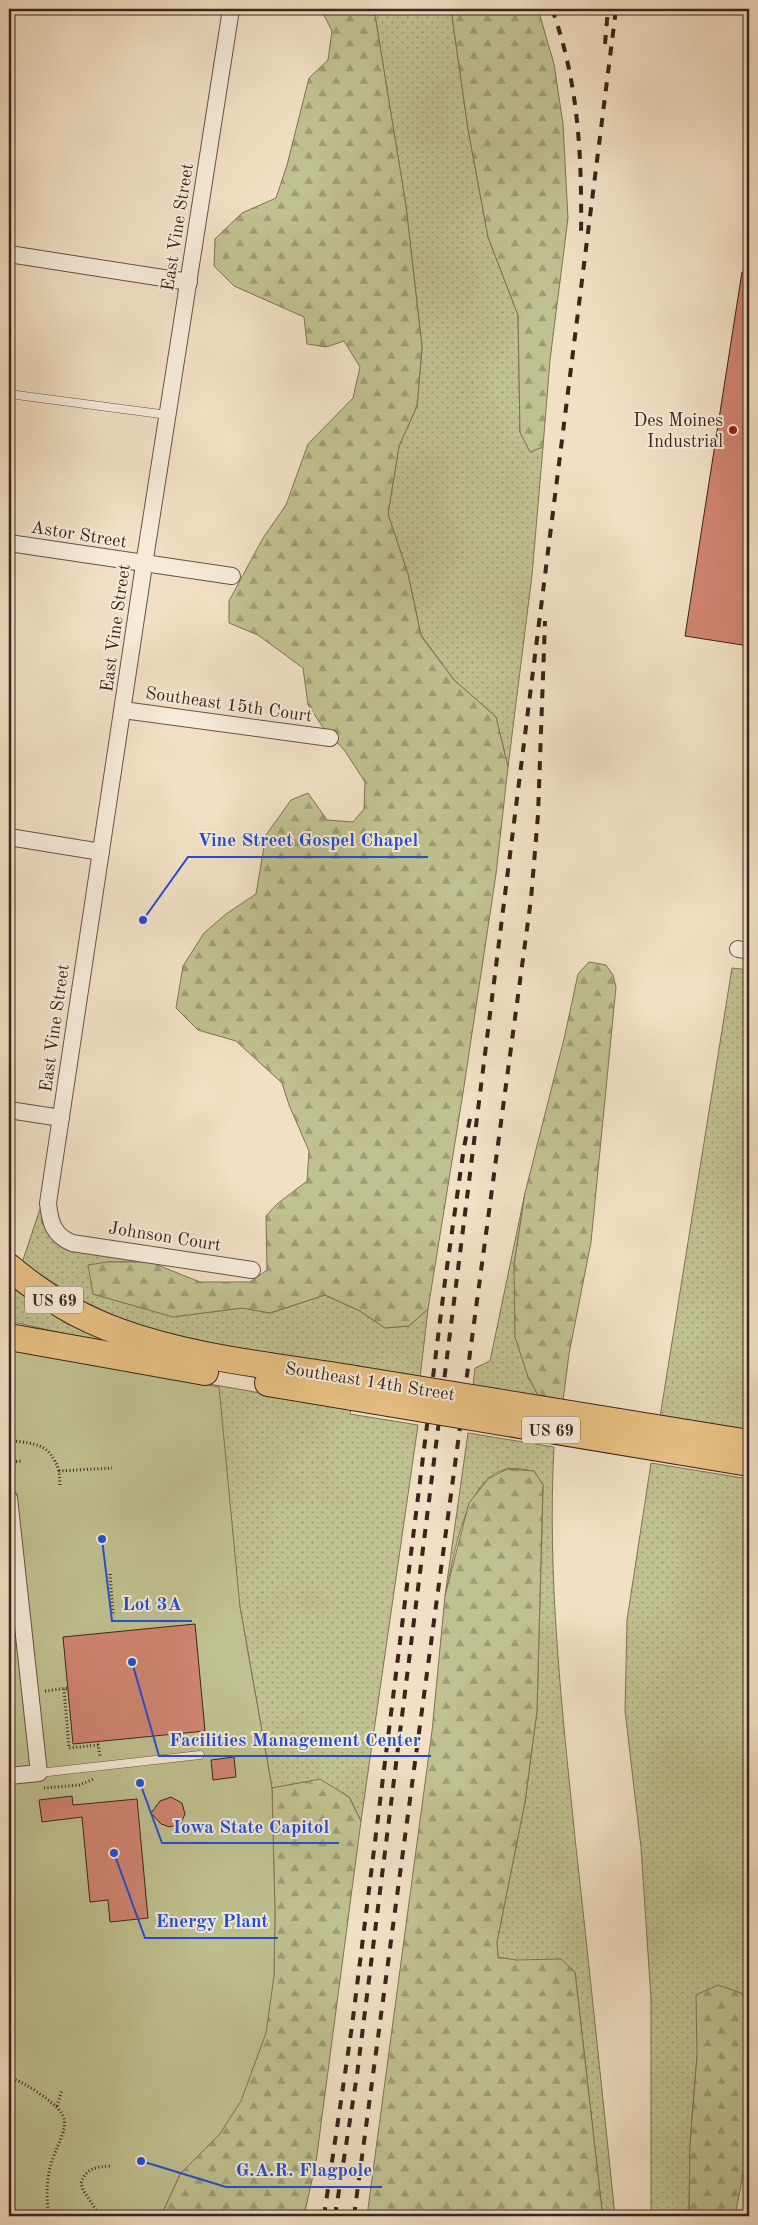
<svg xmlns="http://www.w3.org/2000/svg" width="758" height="2225" font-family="'Old Standard TT',serif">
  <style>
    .grass { fill: url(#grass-dots); stroke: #7e7256 }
    .forest { fill: url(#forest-firs); stroke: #7e7256 }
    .green { fill: #c0c190; stroke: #7e7256 }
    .building { fill: #d18571; stroke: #3b241b }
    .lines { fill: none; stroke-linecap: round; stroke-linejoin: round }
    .service-casing { stroke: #685346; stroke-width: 9 }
    .minor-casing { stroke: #685346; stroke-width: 18 }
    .primary-casing { stroke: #3b241b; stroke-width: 28 }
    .path { stroke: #3b241b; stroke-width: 3; stroke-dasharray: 1 2.5; stroke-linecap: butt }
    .service { stroke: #f6ebd9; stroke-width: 8 }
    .minor { stroke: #f6ebd9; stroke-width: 16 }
    .primary { stroke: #e8c082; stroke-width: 26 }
    .rail { stroke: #3b241b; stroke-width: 4; stroke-dasharray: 9 9; stroke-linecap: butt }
    .primary-bridge-casing { stroke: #3b241b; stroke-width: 28; stroke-linecap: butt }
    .primary-bridge { stroke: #e8c082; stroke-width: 26 }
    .poi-dot { fill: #8f2418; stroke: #f6ebd9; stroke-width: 2 }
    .labels { text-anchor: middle; stroke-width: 4; stroke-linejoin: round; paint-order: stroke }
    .shield { fill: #f6ebd9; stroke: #736054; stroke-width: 1 }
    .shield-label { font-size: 16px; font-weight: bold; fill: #3b241b }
    .street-label { font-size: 18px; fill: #3b241b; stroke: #f6ebd9 }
    .poi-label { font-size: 18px; fill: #3b241b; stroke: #f6ebd9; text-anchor: end }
    .leader { fill: none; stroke: #1d4ed8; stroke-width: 2 }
    .callout-dot { fill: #1d4ed8; stroke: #f6ebd9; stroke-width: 2 }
    .callout-label { font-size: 19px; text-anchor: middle; font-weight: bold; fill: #1d4ed8; stroke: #f6ebd9; stroke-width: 4; stroke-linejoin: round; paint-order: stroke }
  </style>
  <defs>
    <pattern id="grass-dots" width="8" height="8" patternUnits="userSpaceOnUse" patternTransform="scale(1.25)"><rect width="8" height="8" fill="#c0c190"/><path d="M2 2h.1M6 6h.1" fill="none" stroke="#9d9d75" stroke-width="1.8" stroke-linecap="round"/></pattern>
    <pattern id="forest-firs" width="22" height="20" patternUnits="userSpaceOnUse" patternTransform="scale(1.25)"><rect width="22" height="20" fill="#c0c190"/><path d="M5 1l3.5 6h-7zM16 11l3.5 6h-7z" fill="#9d9d75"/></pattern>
  </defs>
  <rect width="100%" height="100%" fill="#f1e0c5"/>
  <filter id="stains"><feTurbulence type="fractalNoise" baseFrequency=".004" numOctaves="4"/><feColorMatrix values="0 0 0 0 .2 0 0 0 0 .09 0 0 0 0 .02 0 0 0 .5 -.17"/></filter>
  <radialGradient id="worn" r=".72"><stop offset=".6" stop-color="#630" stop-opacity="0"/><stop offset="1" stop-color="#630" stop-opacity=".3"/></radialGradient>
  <!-- grass -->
  <g class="grass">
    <polygon points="374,9 451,9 468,129 488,237 518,315 520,432 530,451 543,447 532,575 508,767 496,717 454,680 421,635 408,574 388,514 399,446 417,406 422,347 406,206"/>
    <polygon points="732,968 749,970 749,1431 660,1417"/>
    <polygon points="525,1193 514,1265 528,1377 539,1397 473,1386 475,1368 490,1361"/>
    <polygon points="41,1206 42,1223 49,1234 150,1262 107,1262 93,1294 173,1316 243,1308 270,1313 325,1295 360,1311 385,1328 409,1326 428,1309 420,1378 235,1348 161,1332 122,1319 81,1300 22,1263"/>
    <polygon points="9,1286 67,1324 102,1338 101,1342 9,1321"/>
    <polygon points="164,1376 351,1409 350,1414 418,1425 361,1821 349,1797 320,1780 272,1788 240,1607"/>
    <path d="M468,1433L554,1447C547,1577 562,1709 575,1838C589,1964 602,2090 615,2216H601L602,2210L575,1972L498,1958L497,1942L525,1802L537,1711L543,1485L534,1471C526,1470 514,1467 507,1469C463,1478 454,1560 445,1596Z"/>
    <polygon points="651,1463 749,1479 749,2008 741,1993 697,2056 690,2144 689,2216 651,2216 651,1999 641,1847 625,1711 627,1620"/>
  </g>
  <!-- forest -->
  <g class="forest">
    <polygon points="321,9 374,9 406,206 422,347 417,406 399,446 388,514 408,574 421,636 454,680 496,717 508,767 496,874 463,1093 428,1309 409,1326 385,1328 360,1311 325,1295 270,1313 242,1308 173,1317 93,1294 88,1265 107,1262 150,1262 200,1282 250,1282 267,1270 266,1216 277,1204 307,1181 309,1151 289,1105 282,1083 236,1041 198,1030 176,1008 183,966 204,933 226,914 256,894 266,835 291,800 308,793 327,820 353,822 364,809 365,782 345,751 322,726 308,705 303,668 258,635 229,623 229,601 263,538 286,505 308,444 353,398 360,367 344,341 326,347 307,344 304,317 234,286 214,266 215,239 242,213 276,198 287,165 309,78 328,60 332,31"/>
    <polygon points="451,9 538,9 554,64 563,124 568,218 550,360 543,447 530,452 520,432 518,315 488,237 468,129"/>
    <polygon points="589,962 606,965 613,975 616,987 591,1242 569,1354 563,1401 539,1397 528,1377 515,1337 514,1265 525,1193 564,1039 578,974"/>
    <polygon points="507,1469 534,1471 543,1485 537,1711 525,1802 497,1942 498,1957 516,1960 561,1959 575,1972 602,2210 601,2216 367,2216 432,1731 445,1596 469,1503 488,1479"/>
    <polygon points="320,1779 349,1797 361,1821 316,2162 304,2216 161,2216 180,2174 219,2135 274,1976 275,1913 272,1788"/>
    <polygon points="718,1985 741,1993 749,2008 749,2143 735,2216 689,2216 690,2144 697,2056 696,1995"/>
  </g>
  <!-- green -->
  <polygon class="green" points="9,1349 219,1387 240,1607 272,1788 275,1913 274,1976 266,2033 241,2101 219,2135 180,2174 161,2216 9,2216"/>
  <!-- building -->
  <g class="building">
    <polygon points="742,272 749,273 749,646 685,636"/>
    <polygon points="195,1624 205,1731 73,1744 63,1637"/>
    <polygon points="234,1757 236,1777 213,1780 211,1760"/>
    <polygon points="72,1796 73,1805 137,1799 148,1918 110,1922 108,1900 90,1902 82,1817 42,1822 39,1800"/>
    <polygon points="171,1797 182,1803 185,1814 181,1823 170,1827 161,1824 151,1813 160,1801"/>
  </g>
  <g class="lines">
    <!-- service casing -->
    <g class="service-casing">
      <g id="service">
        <polyline points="9,394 168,415"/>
        <polyline points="39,1773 200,1755"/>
      </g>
    </g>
    <!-- minor casing -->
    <g class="minor-casing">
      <g id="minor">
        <path d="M231,9L144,565L48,1203C50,1222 53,1235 72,1243L252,1270"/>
        <polyline points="9,254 189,282"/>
        <polyline points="9,543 232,576"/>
        <polyline points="123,710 330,738"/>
        <polyline points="9,837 101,852"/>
        <polyline points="738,949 749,951"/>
        <polyline points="9,1110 61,1118"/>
        <polyline points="9,1498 39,1773 9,1776"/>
      </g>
    </g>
    <!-- primary casing -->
    <g class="primary-casing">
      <g id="primary">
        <path d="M9,1267C41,1294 80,1318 120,1332C194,1359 278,1366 355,1379"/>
        <polyline points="9,1337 205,1372"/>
        <polyline points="268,1383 352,1397"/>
      </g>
    </g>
    <!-- path -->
    <g class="path">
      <path d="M9,1440C37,1445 49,1442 59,1471"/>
      <polyline points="9,1462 22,1461"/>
      <polyline points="60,1485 59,1471 112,1468"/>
      <polyline points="110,1574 113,1614"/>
      <polyline points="64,1689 69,1748 98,1745 100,1756"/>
      <polyline points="45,1691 68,1688"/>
      <polyline points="44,1788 79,1785 94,1779"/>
      <path d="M9,2077C20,2081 30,2087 40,2094C75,2118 66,2124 53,2158C46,2176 46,2198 49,2216"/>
      <polyline points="57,2106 62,2090"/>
      <path d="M100,2216L83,2190L81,2183C86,2168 96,2167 110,2166"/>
    </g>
    <!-- service -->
    <use href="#service" class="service"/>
    <!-- minor -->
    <use href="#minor" class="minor"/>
    <!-- primary -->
    <use href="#primary" class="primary"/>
    <!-- rail -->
    <g class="rail">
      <path d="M552,9C579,83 582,158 581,237"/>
      <polyline points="605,44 608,9"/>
      <polyline points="324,2216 352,2026 445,1281 464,1147 471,1114"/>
      <polyline points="335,2216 357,2075 616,9"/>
      <polyline points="354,2216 531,899 538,815 545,621"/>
    </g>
    <!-- primary-bridge casing -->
    <g class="primary-bridge-casing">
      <g id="primary-bridge">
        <polyline points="355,1379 749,1443"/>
        <polyline points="352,1397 749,1463"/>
      </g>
    </g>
    <!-- primary-bridge -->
    <use href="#primary-bridge" class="primary-bridge"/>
  </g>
  <!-- markers -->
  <circle class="poi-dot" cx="733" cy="430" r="5"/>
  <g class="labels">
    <!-- shield labels -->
    <g class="shield">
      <rect x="25" y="1286.5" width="58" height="27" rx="4"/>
      <rect x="522" y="1416.5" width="58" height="27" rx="4"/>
    </g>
    <g class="shield-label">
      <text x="54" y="1306">US 69</text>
      <text x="551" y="1436">US 69</text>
    </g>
    <!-- street labels -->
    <g class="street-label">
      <text transform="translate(177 227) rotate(-81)" y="6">East Vine Street</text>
      <text transform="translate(79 534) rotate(9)" y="6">Astor Street</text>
      <text transform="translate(115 628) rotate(-82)" y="6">East Vine Street</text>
      <text transform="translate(229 704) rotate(8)" y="6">Southeast 15th Court</text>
      <text transform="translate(54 1028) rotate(-82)" y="6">East Vine Street</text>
      <text transform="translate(165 1236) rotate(9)" y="6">Johnson Court</text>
      <text transform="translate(370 1381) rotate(9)" y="6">Southeast 14th Street</text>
    </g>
    <!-- poi labels -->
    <g class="poi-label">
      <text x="723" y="426">Des Moines<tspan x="723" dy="21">Industrial</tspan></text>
    </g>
  </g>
  <!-- callouts -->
  <path class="leader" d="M143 920L188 857H428M102 1539L112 1621H192M132 1662L159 1756H431M140 1783L162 1843H339M114 1853L145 1938H278M141 2161L226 2187H382"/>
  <g class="callout-dot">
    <circle cx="143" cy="920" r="5"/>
    <circle cx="102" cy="1539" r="5"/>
    <circle cx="132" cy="1662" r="5"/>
    <circle cx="140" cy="1783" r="5"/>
    <circle cx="114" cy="1853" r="5"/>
    <circle cx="141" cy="2161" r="5"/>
  </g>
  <g class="callout-label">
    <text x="308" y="846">Vine Street Gospel Chapel</text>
    <text x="152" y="1610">Lot 3A</text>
    <text x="295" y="1746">Facilities Management Center</text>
    <text x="251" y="1833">Iowa State Capitol</text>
    <text x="212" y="1927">Energy Plant</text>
    <text x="304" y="2176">G.A.R. Flagpole</text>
  </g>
  <!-- margin -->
  <rect width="758" height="2225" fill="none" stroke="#f1e0c5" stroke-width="30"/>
  <rect x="10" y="10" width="738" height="2205" fill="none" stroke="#3b241b" stroke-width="2.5"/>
  <rect x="15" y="15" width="728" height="2195" fill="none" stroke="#3b241b"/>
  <rect width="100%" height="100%" filter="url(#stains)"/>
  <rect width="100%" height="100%" fill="url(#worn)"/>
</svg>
